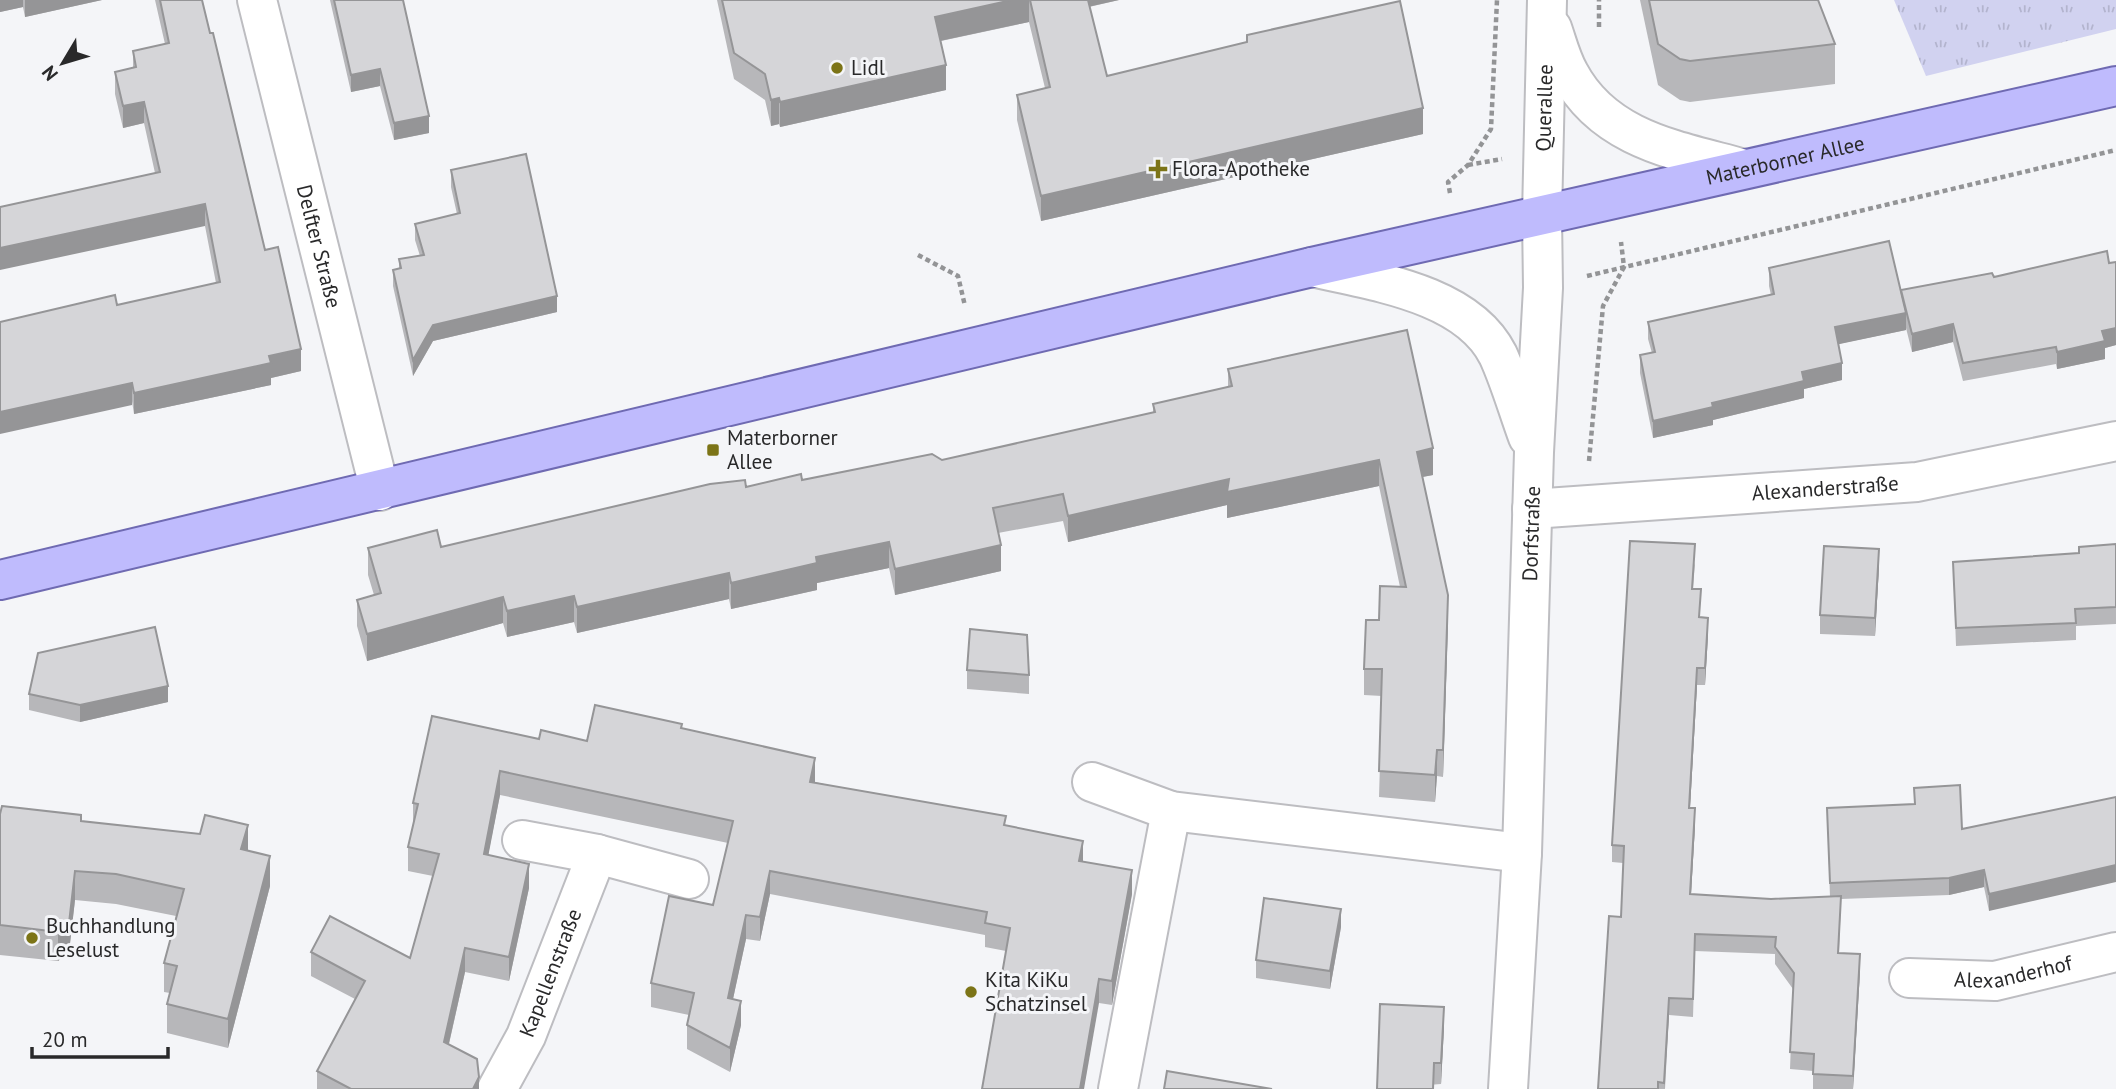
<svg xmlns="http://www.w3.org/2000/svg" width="2116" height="1089" font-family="'PT Sans',sans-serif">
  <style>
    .grass { fill: url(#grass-tufts) }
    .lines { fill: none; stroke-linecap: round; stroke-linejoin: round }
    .minor-casing { stroke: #bdbdc1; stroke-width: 42 }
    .major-casing { stroke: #6f6ab2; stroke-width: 42 }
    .path { stroke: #939496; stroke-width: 4.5; stroke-dasharray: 5 3.5; stroke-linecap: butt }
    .minor { stroke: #fff; stroke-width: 38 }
    .major { stroke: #bfbbfd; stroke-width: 38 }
    .wall { fill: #b7b7ba }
    .shaded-wall { fill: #959597 }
    .building { fill: #d5d5d8; stroke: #959597; stroke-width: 2 }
    .poi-dot { fill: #7c7417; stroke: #f4f5f8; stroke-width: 2.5 }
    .labels { text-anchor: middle; stroke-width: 6; stroke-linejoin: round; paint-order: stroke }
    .poi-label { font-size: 21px; fill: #29292a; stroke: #f4f5f8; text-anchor: start }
    .street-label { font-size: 21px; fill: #29292a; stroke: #f4f5f8 }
  </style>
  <defs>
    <pattern id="grass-tufts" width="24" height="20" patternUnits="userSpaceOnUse" patternTransform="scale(1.75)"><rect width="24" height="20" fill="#d1d2f0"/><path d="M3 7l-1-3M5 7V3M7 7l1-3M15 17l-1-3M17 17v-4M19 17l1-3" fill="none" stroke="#b3b4ce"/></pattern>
  </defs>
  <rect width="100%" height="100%" fill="#f4f5f8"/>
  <!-- grass -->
  <polygon class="grass" points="1894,0 2116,0 2116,29 1926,76"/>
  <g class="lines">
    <!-- minor casing -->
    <g class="minor-casing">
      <g id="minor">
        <path id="s1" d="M257,0L380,491"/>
        <path d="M1552,28C1557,42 1561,59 1569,73C1604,139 1675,150 1741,168"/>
        <path d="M1312,267C1372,281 1467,293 1498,355C1510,381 1518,410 1528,437"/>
        <path id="s2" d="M1532,509L1917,482L2116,441"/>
        <polyline points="1092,782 1171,811 1522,853"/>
        <polyline points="522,840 597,854"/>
        <path id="s3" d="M1909,978L1995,981L2116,952"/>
        <path id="s4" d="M497,1089L526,1036L597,854L689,879"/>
        <polyline points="1118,1089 1171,811"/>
        <path id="s5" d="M1508,1089L1522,853L1534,452L1543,288L1542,215L1547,0"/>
      </g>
    </g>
    <!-- major casing -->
    <g class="major-casing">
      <g id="major">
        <path id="s6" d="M0,580L1312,267L2116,86"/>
      </g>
    </g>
    <!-- path -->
    <g class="path">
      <polyline points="1599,27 1599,0"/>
      <polyline points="1468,165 1502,159"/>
      <polyline points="1450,193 1448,182 1468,165 1491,129 1497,0"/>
      <polyline points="918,255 958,276 965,306"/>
      <polyline points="1587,276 2116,150"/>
      <polyline points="1589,461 1603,306 1624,267 1621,242"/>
    </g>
    <!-- minor -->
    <use href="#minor" class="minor"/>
    <!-- major -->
    <use href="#major" class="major"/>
  </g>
  <!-- wall -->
  <g class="wall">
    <polygon points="0,0 102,0 25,17 23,7 0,12"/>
    <polygon points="155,0 202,0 265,250 301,371 271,378 271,385 134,414 117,305 216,283 205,226 155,173 144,123 123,128 115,94 115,72 133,68 133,51 165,44"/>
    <polygon points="330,0 403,0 429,133 394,140 380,86 351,92"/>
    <polygon points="717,0 1119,0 1089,7 1107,76 1247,42 1247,35 1423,134 1041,221 1017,120 1017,95 1045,88 1029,22 941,41 946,90 780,127 779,124 771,126 765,100 734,79"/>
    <polygon points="1640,0 1818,0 1835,44 1835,84 1690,102 1680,100 1658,85"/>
    <polygon points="451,170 557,312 433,341 413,376 393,286 393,270 399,269 399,259 420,256 415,240 415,224 457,214 451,187"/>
    <polygon points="2116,262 2116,345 2105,348 2105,359 2057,369 2056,364 1963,381 1953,342 1912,352 1906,328 1906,330 1838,344 1842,380 1804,389 1804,398 1713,420 1713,425 1653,438 1640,373 1640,355 1652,353 1648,339 1648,322 1771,295 1769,286 1769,268 1901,292 1994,277"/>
    <polygon points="1228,369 1433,475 1422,477 1448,621 1443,777 1437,776 1435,802 1379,797 1382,696 1364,695 1364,669 1379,620 1400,587 1379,486 1227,518 1227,505 1068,542 1063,521 998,533 1001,571 895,595 889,568 817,583 817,590 731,609 729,599 577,633 574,622 507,637 503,623 367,661 357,626 357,600 374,595 368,575 368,548 441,547 746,487 942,460 1153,413 1153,404 1228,387"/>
    <polygon points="2116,544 2116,624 2076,626 2076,640 1956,646 1953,562 2079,553"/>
    <polygon points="1695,562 1693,589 1700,617 1708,635 1705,685 1697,685 1690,808 1695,826 1691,894 1771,899 1830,897 1827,808 1914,804 1914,788 1962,829 2116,797 1989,911 1984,887 1949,895 1841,899 1839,953 1860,971 1853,1089 1813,1089 1813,1071 1790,1069 1793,989 1775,964 1775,954 1695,951 1693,1017 1669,1015 1665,1089 1598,1089 1621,917 1623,863 1612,862 1612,845"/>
    <polygon points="1879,567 1875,636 1820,634 1820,615"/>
    <polygon points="967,670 1029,675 1029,694 967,689"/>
    <polygon points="29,694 168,702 80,722 29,710"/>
    <polygon points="682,728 815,782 1006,825 1083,862 1132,894 1112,1005 1099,1003 1006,951 985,947 985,935 770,894 760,941 746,939 737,980 733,999 741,1025 730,1072 687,1049 687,1025 689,1015 651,1007 651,983 713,905 728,843 500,795 488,855 529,888 509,981 465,972 449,1044 479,1089 317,1089 317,1071 355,999 311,976 311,952 410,958 433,876 408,871 408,847 413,826 413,803 539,739 587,741"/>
    <polygon points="0,814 81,821 248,851 270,886 228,1048 167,1033 167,1004 170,993 164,992 164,963 176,916 116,904 75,900 69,952 58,961 0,955"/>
    <polygon points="1341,927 1330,989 1256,978 1256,960"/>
    <polygon points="1444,1027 1441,1084 1377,1089"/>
  </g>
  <!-- shaded-wall -->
  <g class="shaded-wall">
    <polygon points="0,0 23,0 23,7 0,12"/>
    <polygon points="25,0 102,0 25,17"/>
    <polygon points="1012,0 1029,0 1029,22 935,42 935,17"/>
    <polygon points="1083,0 1119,0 1083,8"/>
    <polygon points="946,65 946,90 780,127 780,102"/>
    <polygon points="380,69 380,86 351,92 351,75"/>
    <polygon points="779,98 779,124 771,126 771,100"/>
    <polygon points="144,102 144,123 123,128 123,106"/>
    <polygon points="1423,108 1423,134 1041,221 1041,196"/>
    <polygon points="429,116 429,133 394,140 394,123"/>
    <polygon points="205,204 205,226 0,270 0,248"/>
    <polygon points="557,296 557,312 433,341 413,376 413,360 433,325"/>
    <polygon points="1906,313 1906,330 1835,345 1835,327"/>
    <polygon points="1953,324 1953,342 1912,352 1912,334"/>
    <polygon points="2116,328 2116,345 2105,348 2105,359 2057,369 2057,352 2102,331"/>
    <polygon points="301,349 301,371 271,378 271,385 134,414 134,393 269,356"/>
    <polygon points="1842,363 1842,380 1804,389 1804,398 1713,420 1713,425 1653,438 1653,421 1712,403 1802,372"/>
    <polygon points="132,383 132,405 0,434 0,412"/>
    <polygon points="1433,448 1433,475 1417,478 1417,452"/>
    <polygon points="1379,460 1379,486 1227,518 1227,505 1068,542 1068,516 1229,479"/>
    <polygon points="889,542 889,568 817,583 817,590 731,609 731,583 816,557"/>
    <polygon points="1001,545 1001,571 895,595 895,569"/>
    <polygon points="1879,549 1879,567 1875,636 1875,618"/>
    <polygon points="729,573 729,599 577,633 577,607"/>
    <polygon points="1448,595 1448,621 1443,777 1443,750"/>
    <polygon points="574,596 574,622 507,637 507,611"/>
    <polygon points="503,597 503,623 367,661 367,634"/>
    <polygon points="1708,618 1708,635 1705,685 1705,668"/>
    <polygon points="1697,668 1697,685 1689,825 1689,808"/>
    <polygon points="168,686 168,702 80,722 80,705"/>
    <polygon points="1437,750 1437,776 1435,802 1435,775"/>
    <polygon points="815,758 815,782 810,805 810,782"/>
    <polygon points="500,771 500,795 484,878 484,854"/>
    <polygon points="1695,808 1695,826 1690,911 1690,894"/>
    <polygon points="248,825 248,855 241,849"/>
    <polygon points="1083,841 1083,865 1079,861"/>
    <polygon points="270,856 270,886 228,1048 228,1019"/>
    <polygon points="529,864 529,888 509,981 509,957"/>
    <polygon points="2116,865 2116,882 1989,911 1989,894"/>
    <polygon points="1132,870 1132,894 1112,1005 1112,981"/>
    <polygon points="1984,870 1984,887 1949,895 1949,878"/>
    <polygon points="75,871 75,900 69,952 58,961 58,932"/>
    <polygon points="770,871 770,894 760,941 760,917"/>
    <polygon points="1341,909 1341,927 1330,989 1330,971"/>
    <polygon points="746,915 746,939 728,1022 728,998"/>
    <polygon points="465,948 465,972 444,1065 444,1042"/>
    <polygon points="1860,954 1860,971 1853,1089 1853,1076"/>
    <polygon points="1099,979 1099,1003 1084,1089 1080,1089"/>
    <polygon points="1669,998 1669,1015 1664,1089 1664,1083"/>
    <polygon points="741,1001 741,1025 730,1072 730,1048"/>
    <polygon points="1444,1007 1444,1027 1441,1084 1441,1063"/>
    <polygon points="479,1077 479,1089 473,1089"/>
  </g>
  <!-- building -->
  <g class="building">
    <polygon points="160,0 202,0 210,33 213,33 265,250 278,247 301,349 269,356 271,363 134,393 132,383 0,412 0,322 115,295 117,305 220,282 205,204 0,248 0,207 160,172 144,102 123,106 115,72 136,67 133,51 169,43"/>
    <polygon points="334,0 403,0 429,116 394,123 380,69 351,75"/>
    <polygon points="722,0 1012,0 935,17 946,65 780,102 779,98 771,100 765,74 734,53"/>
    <polygon points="1030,0 1088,0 1107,76 1247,42 1247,35 1400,1 1423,108 1041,196 1017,95 1050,87"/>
    <polygon points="1649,0 1818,0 1835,44 1690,61 1680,59 1658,44"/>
    <polygon points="526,154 557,296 433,325 413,360 393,270 401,268 399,259 424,255 415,224 460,213 451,170"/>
    <polygon points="1889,241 1906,313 1835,327 1842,363 1802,372 1804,381 1712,403 1713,407 1653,421 1640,355 1655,352 1648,322 1774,294 1769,268"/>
    <polygon points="2107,251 2109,263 2116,262 2116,328 2102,331 2105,341 2057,352 2056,347 1963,363 1953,324 1912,334 1901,290 1992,273 1994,277"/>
    <polygon points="1407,330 1433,448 1417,452 1448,595 1443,750 1437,750 1435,775 1379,771 1382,669 1364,669 1366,620 1379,620 1380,586 1406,587 1379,460 1227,492 1229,479 1068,516 1063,494 993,508 1001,545 895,569 889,542 816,557 817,563 731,583 729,573 577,607 574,596 507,611 503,597 367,634 357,600 381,593 368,548 437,530 441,547 710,484 745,480 746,487 801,474 802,480 932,454 942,460 1155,412 1153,404 1232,386 1228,369"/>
    <polygon points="1630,541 1695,544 1692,589 1701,589 1699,617 1708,618 1705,668 1697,668 1689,808 1695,808 1690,894 1771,899 1841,896 1838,953 1860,954 1853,1076 1813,1074 1814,1054 1790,1052 1794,973 1775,947 1776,937 1695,934 1693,999 1669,998 1664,1083 1658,1082 1658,1089 1598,1089 1609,916 1621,917 1624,846 1612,845"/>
    <polygon points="2116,544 2116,607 2075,609 2076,623 1956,628 1953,562 2079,553 2079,547"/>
    <polygon points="1824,546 1879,549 1875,618 1820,615"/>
    <polygon points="155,627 168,686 80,705 29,694 38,653"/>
    <polygon points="970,629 1027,635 1029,675 967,670"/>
    <polygon points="595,705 682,724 681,728 815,758 810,782 1006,816 1004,825 1083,841 1079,861 1132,870 1112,981 1099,979 1080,1089 982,1089 1010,928 985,923 987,912 770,871 760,917 746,915 737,956 728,998 741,1001 730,1048 687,1025 694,993 651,983 669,896 713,905 733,821 500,771 484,854 529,864 509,957 465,948 444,1042 477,1059 479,1077 473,1089 351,1089 317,1071 365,981 311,952 330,916 410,958 439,854 408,847 418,804 413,803 432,716 539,739 541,730 587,741"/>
    <polygon points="1960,785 1962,829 2116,797 2116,865 1989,894 1984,870 1949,878 1830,883 1827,808 1915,804 1914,788"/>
    <polygon points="2,806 81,815 81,821 200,834 205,815 248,825 241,849 270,856 228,1019 167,1004 177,966 164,963 184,889 116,874 75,871 69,923 58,932 0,925 0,814"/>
    <polygon points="1264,898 1341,909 1330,971 1256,960"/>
    <polygon points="1380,1004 1444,1007 1441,1063 1434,1063 1433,1089 1377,1089"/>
    <polygon points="1167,1071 1272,1089 1164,1089"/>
  </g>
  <!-- markers -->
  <g class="poi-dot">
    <circle cx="837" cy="68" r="7"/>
    <path d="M1154.5 158.5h7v7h7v7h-7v7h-7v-7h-7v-7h7z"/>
    <rect x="706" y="443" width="14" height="14" rx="3.5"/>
    <circle cx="32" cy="938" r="7"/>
    <circle cx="971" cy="992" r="7"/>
  </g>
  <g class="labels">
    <!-- poi labels -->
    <g class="poi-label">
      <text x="851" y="75">Lidl</text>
      <text x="1172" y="176">Flora-Apotheke</text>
      <text x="727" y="445">Materborner<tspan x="727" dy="24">Allee</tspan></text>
      <text x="46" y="933">Buchhandlung<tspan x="46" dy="24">Leselust</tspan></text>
      <text x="985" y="987">Kita KiKu<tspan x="985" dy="24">Schatzinsel</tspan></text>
    </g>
    <!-- street labels -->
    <g class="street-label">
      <text dy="7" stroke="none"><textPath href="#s5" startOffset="982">Querallee</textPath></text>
      <text dy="7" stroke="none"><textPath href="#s6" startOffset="1834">Materborner Allee</textPath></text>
      <text dy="7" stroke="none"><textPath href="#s1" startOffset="254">Delfter Straße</textPath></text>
      <text dy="7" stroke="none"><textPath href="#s2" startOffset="294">Alexanderstraße</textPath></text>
      <text dy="7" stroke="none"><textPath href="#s5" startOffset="556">Dorfstraße</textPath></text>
      <text dy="7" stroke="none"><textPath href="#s3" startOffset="105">Alexanderhof</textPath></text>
      <text dy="7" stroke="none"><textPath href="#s4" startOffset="128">Kapellenstraße</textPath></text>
    </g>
  </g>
  <!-- north arrow -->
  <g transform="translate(63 63) rotate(232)" stroke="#f4f5f8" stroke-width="5" paint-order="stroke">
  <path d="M0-5L12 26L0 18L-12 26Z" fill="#29292a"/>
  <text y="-10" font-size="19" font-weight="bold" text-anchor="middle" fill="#29292a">N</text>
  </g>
  <!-- scale -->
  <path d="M32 1047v10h136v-10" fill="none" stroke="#29292a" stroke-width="3.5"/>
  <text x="42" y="1047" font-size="21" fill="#29292a" stroke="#f4f5f8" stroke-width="5" paint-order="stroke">20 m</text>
</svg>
